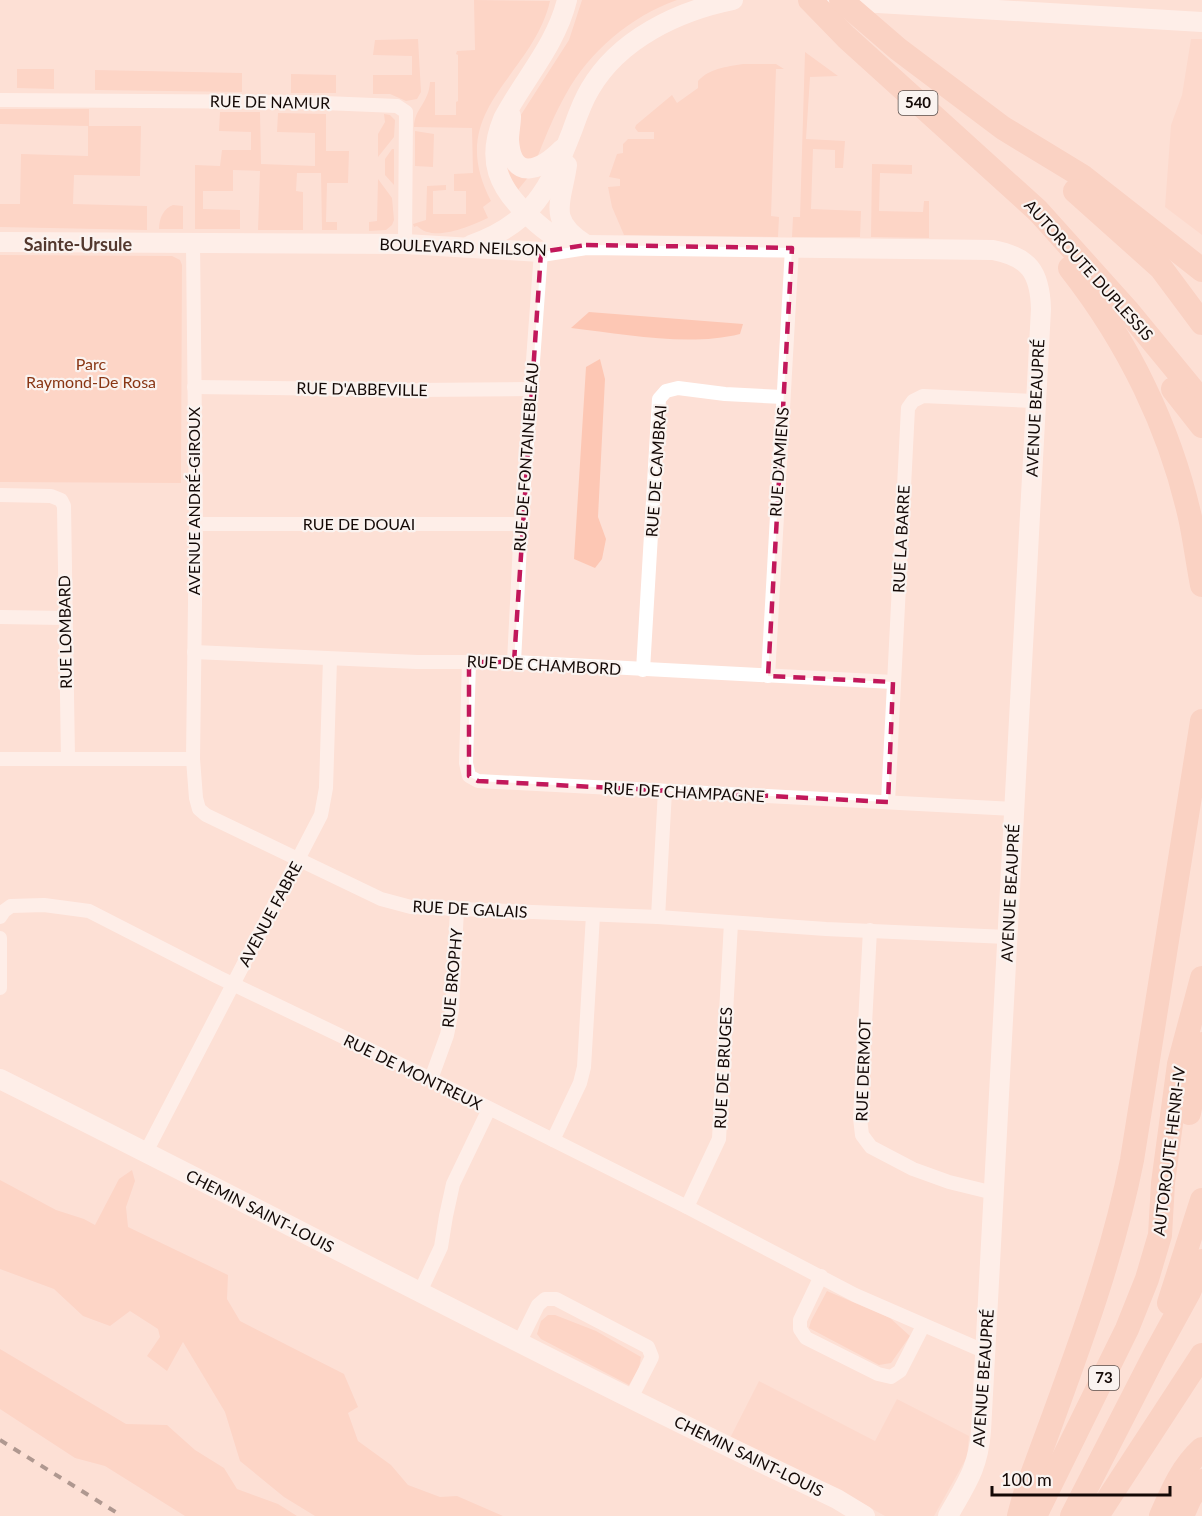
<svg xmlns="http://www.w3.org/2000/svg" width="1202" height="1516" font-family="Lato,sans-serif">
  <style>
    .built { fill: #fcd1c2 }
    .green { fill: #fdc7b4 }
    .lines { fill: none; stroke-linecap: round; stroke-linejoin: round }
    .street { stroke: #fff; stroke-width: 14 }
    .secondary { stroke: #fff; stroke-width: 20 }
    .highway { stroke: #f7c0ad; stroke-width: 24 }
    .rail { stroke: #51413c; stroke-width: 4; stroke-dasharray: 8 8; stroke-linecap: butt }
    .marked { fill: none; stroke: #c2185b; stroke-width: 4.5; stroke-dasharray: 12 8; stroke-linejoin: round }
    .labels { text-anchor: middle; stroke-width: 4.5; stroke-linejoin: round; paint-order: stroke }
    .shield { fill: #faf3f0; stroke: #594f4c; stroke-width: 1.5 }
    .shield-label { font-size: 15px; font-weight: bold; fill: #140906 }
    .street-label { font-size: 16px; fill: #140906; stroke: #faf3f0 }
    .park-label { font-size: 16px; fill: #893614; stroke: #faf3f0 }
    .neighbourhood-label { font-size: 18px; font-weight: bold; fill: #53382e; stroke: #faf3f0 }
  </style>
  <rect width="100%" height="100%" fill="#fde0d6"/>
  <!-- built -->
  <g class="built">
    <polygon points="1191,39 1202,39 1202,235 1165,207 1171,125 1182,95"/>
    <polygon points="759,1381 875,1441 897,1399 969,1436 967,1457 934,1516 885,1516 827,1484 730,1438"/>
  </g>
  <!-- green -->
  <g class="green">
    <path d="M474,0L550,1C532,78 443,109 491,201L483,207L488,218C470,226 434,243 417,226L414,227L413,224L426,220L427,186L446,185V190L433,191V214H466V191H454V174L473,173L472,128L414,127C414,109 429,103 430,82H435V115H456V102L458,101V55L456,54L457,51L475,50Z"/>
    <path d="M582,0H677C631,16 589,52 566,94C555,113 547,133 539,153L537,157L530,160L517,155V121L569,40Z"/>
    <polygon points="418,39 421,92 417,99 406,101 390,94 373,94 373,75 412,75 412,56 373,55 375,40"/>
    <polygon points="805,52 838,76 810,77 806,139 845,141 843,168 835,168 835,150 813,149 811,209 861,211 860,237 792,237 793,217 800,217"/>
    <path d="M743,64H776L784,69H776L771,216L779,217L778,237L624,235L612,207L608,187L620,186V179L609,177L617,154L623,153V144L628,139H654V132H638L635,128L636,125L672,95L677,103L698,88V81C710,68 726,67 743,64Z"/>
    <polygon points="17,69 54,69 54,89 17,88"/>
    <polygon points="95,70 242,73 242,92 95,90"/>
    <polygon points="291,74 336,75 336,93 291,93"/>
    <polygon points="0,109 89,109 89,126 141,126 140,176 74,175 73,204 147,206 147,230 0,227 0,204 20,204 21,154 88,156 88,126 0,124"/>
    <polygon points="220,112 260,112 261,164 315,166 315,133 277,132 278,113 326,114 326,151 349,151 348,183 327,183 326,222 337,222 337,230 322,230 321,173 297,173 296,191 303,192 303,230 258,230 260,171 233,170 233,191 203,191 203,209 240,210 240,229 195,229 195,165 220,166 222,150 251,150 251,132 219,131"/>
    <polygon points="384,114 390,115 395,120 394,137 378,157 378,134 385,122"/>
    <polygon points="415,131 434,134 433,167 415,166"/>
    <polygon points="392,149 394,149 394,185 385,175 385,159"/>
    <polygon points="507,162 530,175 517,191 506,170"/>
    <polygon points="872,164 912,165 912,174 880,173 879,211 923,212 924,201 929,201 929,238 871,237"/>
    <polygon points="378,179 392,198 394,220 392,225 386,230 369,231 369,222 377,221"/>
    <path d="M173,205L183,206V229H159C159,218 164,208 173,205Z"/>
    <polygon points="0,255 172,256 180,260 182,265 181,483 0,482"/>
    <path d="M589,312L743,324L740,334C688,347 624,334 571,328Z"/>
    <polygon points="600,359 605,379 598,517 606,539 602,559 595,568 574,559 586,367"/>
    <polygon points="132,1170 135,1181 126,1207 128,1227 228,1275 227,1299 240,1321 344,1374 358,1407 348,1413 358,1441 391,1465 408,1485 440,1497 457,1496 503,1516 315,1516 284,1497 240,1461 225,1412 183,1342 167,1371 147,1356 160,1337 158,1329 130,1311 110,1326 83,1316 54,1289 0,1269 0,1180 56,1210 84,1219 95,1225 119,1179"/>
    <polygon points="827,1291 890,1318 910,1336 891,1363 879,1365 809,1328 811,1321"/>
    <polygon points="548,1315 555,1315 596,1331 641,1357 639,1368 629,1385 541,1339 537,1334 541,1321"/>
    <polygon points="0,1349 126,1424 167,1425 195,1450 224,1468 237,1489 278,1504 297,1516 185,1516 105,1466 75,1458 0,1409"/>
  </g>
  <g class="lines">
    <!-- street -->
    <g class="street">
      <polyline points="0,100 300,102 397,106 406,112 405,244"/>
      <polyline points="193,243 196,524 193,759 196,798 199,809 206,815 381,899 411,907 658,917 826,929 1007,937"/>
      <polyline points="194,387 416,390 530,389"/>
      <polyline points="0,495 51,496 61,500 64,506 68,758"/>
      <polyline points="196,524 521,524"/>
      <polyline points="0,617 65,618"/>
      <polyline points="194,652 417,662 514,662 893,682"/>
      <polyline points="469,662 466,763 469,776 478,781 1014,809"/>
      <polyline points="514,662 521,524 541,252"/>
      <polyline points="643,670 659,399 666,391 678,388 725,394 783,397"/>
      <polyline points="768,676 792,248"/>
      <polyline points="0,759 193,759"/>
      <polyline points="888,802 908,408 913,401 923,396 1035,401"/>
      <polyline points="0,917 4,911 11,906 44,905 89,911 218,977 431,1079 687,1207 855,1295 986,1352"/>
      <polyline points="658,917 665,791"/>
      <polyline points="870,930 860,1118 862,1135 871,1147 913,1169 949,1182 994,1193"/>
      <polyline points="0,938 0,988"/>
      <polyline points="431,1079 447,1035 452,1010 457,909"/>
      <polyline points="553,1140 580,1083 584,1067 593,915"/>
      <polyline points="146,1152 321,815 326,788 330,659"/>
      <polyline points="687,1207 719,1139 731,923"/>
      <polyline points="821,1276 800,1320 800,1329 806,1338 878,1374 891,1377 900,1371 923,1326"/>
      <polyline points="419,1294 441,1247 446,1216 453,1184 489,1109"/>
      <polyline points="519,1343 538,1305 545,1299 556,1299 648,1347 652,1357 631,1398"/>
    </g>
    <!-- secondary -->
    <g class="secondary">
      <path d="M567,0C556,45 524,79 503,119C486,160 498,188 530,217C545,231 557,241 578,243"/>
      <polyline points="827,0 1202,22"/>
      <path d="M511,116C511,124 509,132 509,140C512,183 541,170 562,149"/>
      <path d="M567,165C562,202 546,219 585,244"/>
      <path d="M0,242L405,244L541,252L586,245L993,250C1029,257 1040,272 1041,309L981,1431C978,1469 966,1484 948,1516"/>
      <path d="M471,245C532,224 550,188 572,131C577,117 582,102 590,89C619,39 678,11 733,0"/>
      <path d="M0,1079C279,1218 555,1365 837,1499L865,1516"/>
    </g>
    <!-- highway -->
    <g class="highway">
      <polyline points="810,0 846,37 1038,211 1127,310 1202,401"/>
      <polyline points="841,0 898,49 1003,128 1082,176 1202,270"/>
      <polyline points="1075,191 1161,268 1202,323"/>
      <path d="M1070,268C1128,342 1171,429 1191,522C1195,542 1198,564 1202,585"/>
      <polyline points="1173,389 1202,426"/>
      <polyline points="1189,1113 1202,1044"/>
      <polyline points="1169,1303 1202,1200"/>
      <path d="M1019,1516L1024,1497C1064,1386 1109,1276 1132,1160L1202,721"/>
      <polyline points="1035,1516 1127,1329 1147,1279 1160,1235 1163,1183 1179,1064 1202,978"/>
      <polyline points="1072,1516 1155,1354 1189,1292 1202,1261"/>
      <polyline points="1097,1516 1202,1355"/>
      <path d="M1161,1516C1172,1491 1182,1467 1202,1449"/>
      <polyline points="1182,1516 1190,1498 1202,1481"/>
    </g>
    <!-- rail -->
    <polyline class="rail" points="0,1440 122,1516"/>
  </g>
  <!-- marked area -->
  <path d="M0 0H1202V1516H0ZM586,245L792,248L768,676L893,682L888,802L478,781L469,776V662H514L541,252Z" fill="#fde0d6" fill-opacity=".55" fill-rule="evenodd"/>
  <path class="marked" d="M586,245L792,248L768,676L893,682L888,802L478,781L469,776V662H514L541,252Z"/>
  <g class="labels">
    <!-- shield labels -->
    <g class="shield">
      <rect x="898.5" y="91" width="39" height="24" rx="4.5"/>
      <rect x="1089" y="1366" width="30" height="24" rx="4.5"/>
    </g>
    <g class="shield-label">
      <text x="918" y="108">540</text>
      <text x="1104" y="1383">73</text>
    </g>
    <!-- street labels -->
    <g class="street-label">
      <text transform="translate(270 102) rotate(1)" y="6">RUE DE NAMUR</text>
      <text transform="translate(463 247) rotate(2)" y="6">BOULEVARD NEILSON</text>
      <text transform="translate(1089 270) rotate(48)" y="6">AUTOROUTE DUPLESSIS</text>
      <text transform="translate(362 389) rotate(1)" y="6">RUE D'ABBEVILLE</text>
      <text transform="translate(1035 408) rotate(-87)" y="6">AVENUE BEAUPRÉ</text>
      <text transform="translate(526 457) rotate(-86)" y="6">RUE DE FONTAINEBLEAU</text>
      <text transform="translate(779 462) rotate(-86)" y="6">RUE D'AMIENS</text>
      <text transform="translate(656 471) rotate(-86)" y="6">RUE DE CAMBRAI</text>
      <text transform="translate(194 501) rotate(-90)" y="6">AVENUE ANDRÉ-GIROUX</text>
      <text x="359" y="530">RUE DE DOUAI</text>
      <text transform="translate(901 539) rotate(-87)" y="6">RUE LA BARRE</text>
      <text transform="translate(65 632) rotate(-91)" y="6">RUE LOMBARD</text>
      <text transform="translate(544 665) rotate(3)" y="6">RUE DE CHAMBORD</text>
      <text transform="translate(684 792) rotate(3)" y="6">RUE DE CHAMPAGNE</text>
      <text transform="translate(1010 893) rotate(-87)" y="6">AVENUE BEAUPRÉ</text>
      <text transform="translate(470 909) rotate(3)" y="6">RUE DE GALAIS</text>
      <text transform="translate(270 914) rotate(-62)" y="6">AVENUE FABRE</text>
      <text transform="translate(452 978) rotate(-85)" y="6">RUE BROPHY</text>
      <text transform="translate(723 1068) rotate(-87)" y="6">RUE DE BRUGES</text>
      <text transform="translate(863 1070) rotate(-88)" y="6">RUE DERMOT</text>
      <text transform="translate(413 1072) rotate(26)" y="6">RUE DE MONTREUX</text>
      <text transform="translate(1169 1151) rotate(-83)" y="6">AUTOROUTE HENRI-IV</text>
      <text transform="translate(260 1211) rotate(27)" y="6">CHEMIN SAINT-LOUIS</text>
      <text transform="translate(983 1378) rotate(-86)" y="6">AVENUE BEAUPRÉ</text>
      <text transform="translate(749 1456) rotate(26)" y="6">CHEMIN SAINT-LOUIS</text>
    </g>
    <!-- park labels -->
    <g class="park-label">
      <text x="91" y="370">Parc<tspan x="91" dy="18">Raymond-De Rosa</tspan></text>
    </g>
    <!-- neighbourhood labels -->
    <g class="neighbourhood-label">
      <text x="78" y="251">Sainte-Ursule</text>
    </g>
  </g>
  <!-- scale -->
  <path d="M992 1486v9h178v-9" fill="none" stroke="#140906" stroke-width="3"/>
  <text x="1001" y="1486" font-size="18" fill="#140906" stroke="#faf3f0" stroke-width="4.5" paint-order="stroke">100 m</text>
</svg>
